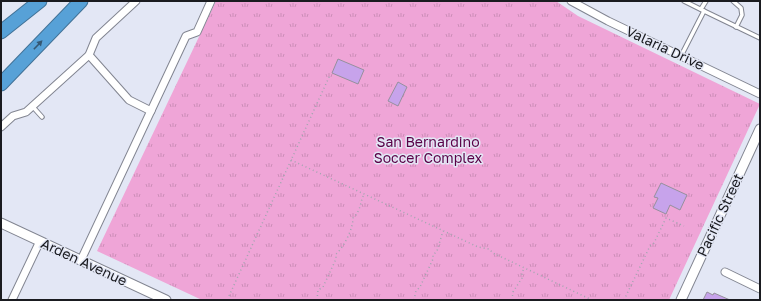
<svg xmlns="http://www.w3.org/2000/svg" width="761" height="301" font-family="'Golos Text',sans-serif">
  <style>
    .park { fill: url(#park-tufts) }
    .building { fill: #c7a3eb; stroke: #96909d }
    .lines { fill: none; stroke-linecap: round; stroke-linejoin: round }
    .service-casing { stroke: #828591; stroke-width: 5.5 }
    .minor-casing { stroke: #828591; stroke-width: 9 }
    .tertiary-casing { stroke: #828591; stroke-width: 11 }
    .motorway-casing { stroke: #427297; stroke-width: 15 }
    .path { stroke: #a2a5b0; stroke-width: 1.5; stroke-dasharray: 1 3; stroke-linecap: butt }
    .service { stroke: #fff; stroke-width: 3.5 }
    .minor { stroke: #fff; stroke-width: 7 }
    .tertiary { stroke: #fff; stroke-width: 9 }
    .motorway { stroke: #57a1d7; stroke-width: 13 }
    .oneway { fill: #355772 }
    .labels { text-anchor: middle; stroke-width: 3; stroke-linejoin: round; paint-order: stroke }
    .street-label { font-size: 14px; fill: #1a1b20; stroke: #e3e7f5 }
    .park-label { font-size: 14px; fill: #590047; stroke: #e3e7f5 }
  </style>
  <defs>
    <pattern id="park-tufts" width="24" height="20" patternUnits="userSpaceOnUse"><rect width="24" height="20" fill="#efa5d7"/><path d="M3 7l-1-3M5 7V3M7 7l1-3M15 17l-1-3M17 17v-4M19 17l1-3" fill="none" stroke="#cc8db8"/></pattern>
  </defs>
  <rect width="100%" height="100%" fill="#e3e7f5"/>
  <!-- park -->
  <polygon class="park" points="216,1 556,1 578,16 760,104 669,300 202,300 97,251"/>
  <!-- building -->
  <g class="building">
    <polygon points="338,59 364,70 358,84 332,73"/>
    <polygon points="398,82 407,87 398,106 388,101"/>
    <polygon points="661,183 687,195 680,210 670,205 666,214 653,208 658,198 654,197"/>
    <polygon points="707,292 713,295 714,293 730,300 703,300"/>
  </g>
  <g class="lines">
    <!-- service casing -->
    <g class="service-casing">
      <g id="service">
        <polyline points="684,1 704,11"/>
        <polyline points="733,1 741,8 742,15 736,27"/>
        <polyline points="701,9 706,1"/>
        <polyline points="681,56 704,11 760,38"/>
        <polyline points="33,107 42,117"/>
      </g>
    </g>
    <!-- minor casing -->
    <g class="minor-casing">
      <g id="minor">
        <polyline points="571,1 608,21 760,94"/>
        <polyline points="89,55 129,100 151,111"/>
        <polyline points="1,127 13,116 26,112 89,55 96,38 136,1"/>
        <polyline points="81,260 186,36 197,32 211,1"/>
        <polyline points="725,272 760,289"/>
        <polyline points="12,300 40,241"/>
      </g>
    </g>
    <!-- tertiary casing -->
    <g class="tertiary-casing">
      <g id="tertiary">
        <polyline points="1,223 166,300"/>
        <polyline points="681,300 760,129"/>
      </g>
    </g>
    <!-- motorway casing -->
    <g class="motorway-casing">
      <g id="motorway">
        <polyline points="1,32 40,1"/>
        <polyline points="1,84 81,1"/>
      </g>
    </g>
    <!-- path -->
    <g class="path">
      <polyline points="291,160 478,247 489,249 493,253 592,300"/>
      <polyline points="229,296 330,75"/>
      <path d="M317,300L318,290L323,287L336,259V254C344,247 353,229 353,218C361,211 360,202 364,194"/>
      <polyline points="414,300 416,291 420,287 433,259 433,255 437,251 443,231"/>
      <polyline points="512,300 513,292 522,278 522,273 524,268"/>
      <polyline points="624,300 650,246 654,243 666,218 684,226"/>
    </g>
    <!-- service -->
    <use href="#service" class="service"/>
    <!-- minor -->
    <use href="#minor" class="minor"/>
    <!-- tertiary -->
    <use href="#tertiary" class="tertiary"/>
    <!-- motorway -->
    <use href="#motorway" class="motorway"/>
  </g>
  <!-- one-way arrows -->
  <defs><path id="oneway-solid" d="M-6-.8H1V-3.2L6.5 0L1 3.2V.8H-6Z"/></defs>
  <use class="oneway" href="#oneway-solid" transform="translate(38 45) rotate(-46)"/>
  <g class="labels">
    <!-- street labels -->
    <g class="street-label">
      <text transform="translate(665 48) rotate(25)" y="5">Valaria Drive</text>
      <text transform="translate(720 215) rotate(-65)" y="5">Pacific Street</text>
      <text transform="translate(84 262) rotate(25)" y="5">Arden Avenue</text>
    </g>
    <!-- park labels -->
    <g class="park-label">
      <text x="428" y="147">San Bernardino<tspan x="428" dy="16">Soccer Complex</tspan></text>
    </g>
  </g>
  <!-- border -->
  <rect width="761" height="301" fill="none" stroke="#1a1b20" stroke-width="4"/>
</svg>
